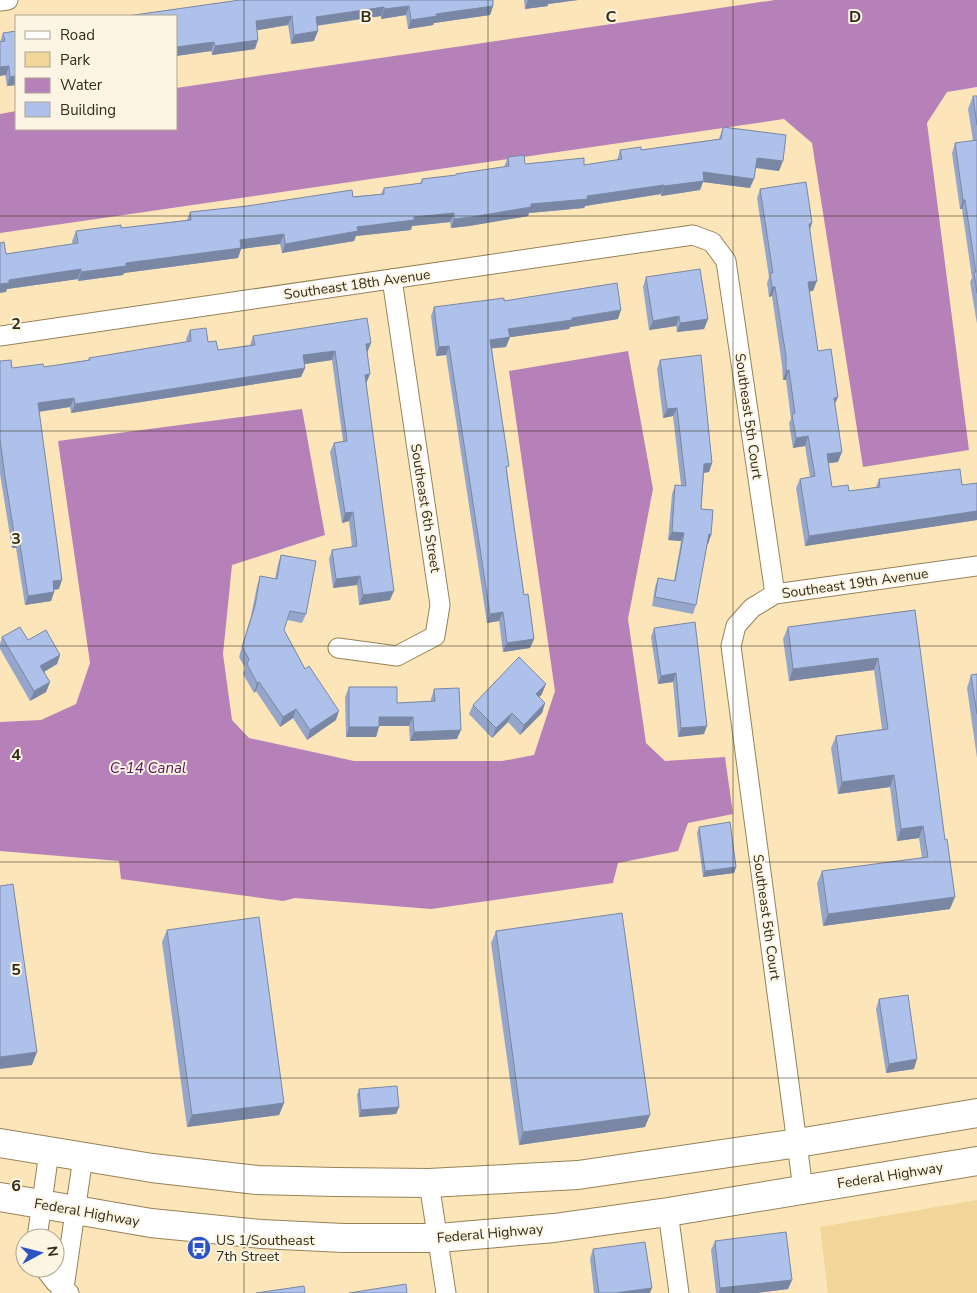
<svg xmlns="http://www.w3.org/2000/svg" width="977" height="1293" font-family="'Nunito Sans',sans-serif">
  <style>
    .green { fill: #f2d598 }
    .water { fill: #b680b9 }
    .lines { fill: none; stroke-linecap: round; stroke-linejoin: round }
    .street-casing { stroke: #968258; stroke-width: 21 }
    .primary-casing { stroke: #968258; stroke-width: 30 }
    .street { stroke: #fff; stroke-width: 19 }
    .primary { stroke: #fff; stroke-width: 28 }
    .wall { fill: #95a6ca }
    .shaded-wall { fill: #7987a4 }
    .building { fill: #adc1eb; stroke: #7987a4 }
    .grid { fill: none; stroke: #332b19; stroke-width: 1; stroke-opacity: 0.55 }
    .labels { text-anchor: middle; stroke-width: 4; stroke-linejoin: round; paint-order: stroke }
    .street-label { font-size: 14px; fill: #332b19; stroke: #fdf5e3 }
    .poi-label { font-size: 14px; fill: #332b19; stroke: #fdf5e3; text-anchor: start }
    .water-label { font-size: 15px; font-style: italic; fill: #58155d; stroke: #fdf5e3 }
    .grid-label { font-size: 16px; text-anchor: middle; font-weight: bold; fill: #332b19; stroke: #fdf5e3; stroke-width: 4; stroke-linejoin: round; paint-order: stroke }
  </style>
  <rect width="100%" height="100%" fill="#fce6b9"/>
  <!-- green -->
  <polygon class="green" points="977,1200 977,1293 828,1293 820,1227"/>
  <!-- water -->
  <g class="water">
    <polygon points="775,0 977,0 977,87 947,92 927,123 969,450 863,467 812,143 784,119 0,233 0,114 16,111 16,129 176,129 176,88"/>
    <polygon points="628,351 653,489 628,619 646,743 665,761 725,757 733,814 688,823 678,851 618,863 613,883 431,909 295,898 283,901 121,879 119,861 0,851 0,722 41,720 76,704 90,663 58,441 302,409 325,535 232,565 223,654 232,720 249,738 354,761 502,761 534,755 555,691 509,371"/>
  </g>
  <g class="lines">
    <!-- street casing -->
    <g class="street-casing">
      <g id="street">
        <polyline points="0,1 8,0"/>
        <polyline points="0,336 693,235 712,242 726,261 775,594"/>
        <polyline points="338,648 397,656 435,636 440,605 392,279"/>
        <polyline points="429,1183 446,1293"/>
        <polyline points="803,1189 731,646 736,626 752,608 775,594 977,566"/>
        <polyline points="668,1212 679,1293"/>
        <polyline points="37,1238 49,1152"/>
        <polyline points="44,1268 55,1282 69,1293"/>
        <polyline points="61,1293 64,1288 83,1157"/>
      </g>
    </g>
    <!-- primary casing -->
    <g class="primary-casing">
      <g id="primary">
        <polyline points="0,1143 152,1168 257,1180 335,1182 429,1183 578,1175 798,1143 977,1113"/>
        <polyline points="0,1197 151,1223 261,1234 343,1238 439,1238 554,1228 668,1212 977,1161"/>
      </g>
    </g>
    <!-- street -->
    <use href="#street" class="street"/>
    <!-- primary -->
    <use href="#primary" class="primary"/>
  </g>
  <!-- wall -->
  <g class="wall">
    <polygon points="240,0 493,6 490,15 434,23 433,25 408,29 406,15 381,19 381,16 317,26 314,41 291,44 288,25 257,30 255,49 212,55 211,51 176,56"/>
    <polygon points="524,0 578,0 548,4 548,6 525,9"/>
    <polygon points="16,31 16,85 7,86 0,42 3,33"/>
    <polygon points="973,96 977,96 977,324 970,282 972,278 962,209 960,209 952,153 955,143 973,141 968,109"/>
    <polygon points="723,127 779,171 755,168 750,188 703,182 700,190 661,196 661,194 585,206 584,208 529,213 528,216 469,226 451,228 450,222 412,226 411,230 356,236 354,241 282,253 280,244 241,249 238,258 124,273 123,275 78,281 78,279 7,289 6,292 6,254 73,244 72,241 76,231 121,228 187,220 190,212 381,194 384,188 420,184 422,179 456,175 456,174 504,167 508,157 525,164 584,165 617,160 620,150 641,150 719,139"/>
    <polygon points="760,189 810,230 813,291 809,291 818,351 835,405 838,462 828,463 832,487 849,491 876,487 879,479 962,485 977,483 977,520 805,546 796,488 800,479 810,477 805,446 793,448 789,423 791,419 786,380 783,380 782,365 772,296 769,297 767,283 769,277 757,198"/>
    <polygon points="646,277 708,319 704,329 677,332 676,326 649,330 643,287"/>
    <polygon points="504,301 618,319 570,327 569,329 510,337 506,347 492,348 514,526 524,595 534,639 530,648 503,652 499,621 487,623 446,355 436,356 431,316 434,307"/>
    <polygon points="190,330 218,350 250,345 253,336 367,353 366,384 390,600 359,605 357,585 333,588 329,559 332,550 352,547 349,521 342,523 330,452 334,443 343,441 332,360 304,364 305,368 301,377 71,413 70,407 39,412 59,589 54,590 54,592 51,601 25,605 16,548 12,548 0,474 0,361 12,368 44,367 88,360 89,358 187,342 186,339"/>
    <polygon points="660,360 712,463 709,472 704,473 701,509 711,535 708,544 707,543 696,605 693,614 652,606 655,587 658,578 674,581 681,541 668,540 672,494 675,485 681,485 673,416 663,418 657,369"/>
    <polygon points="281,555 306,614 302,623 287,620 284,630 305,669 336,720 307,740 293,718 280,727 256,691 254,693 243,674 245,668 239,657 251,616 257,586 260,576 275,579 278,564"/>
    <polygon points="915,610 950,909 823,926 817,883 822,871 922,858 919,838 897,841 890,787 838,794 831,748 836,736 882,729 874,670 789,681 783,639 788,627"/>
    <polygon points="654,628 704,734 678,737 673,682 658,684 651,637"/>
    <polygon points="2,637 60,655 57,664 44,672 50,682 46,692 30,701 0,649 0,644"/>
    <polygon points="977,674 977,758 967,688 971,675"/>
    <polygon points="349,687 397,703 431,702 431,699 434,689 457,739 410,741 409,726 379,726 376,737 346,737 345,697"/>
    <polygon points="542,694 539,697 545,703 542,713 520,735 508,722 492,738 469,714 473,705"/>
    <polygon points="699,827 736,867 734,873 703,877 697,833"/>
    <polygon points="167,930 284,1103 279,1115 187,1127 162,942"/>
    <polygon points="496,931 645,1127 519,1145 491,943"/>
    <polygon points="879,999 914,1069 886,1073 876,1009"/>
    <polygon points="359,1089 399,1107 396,1114 359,1117 357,1095"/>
    <polygon points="715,1241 792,1280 788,1289 757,1293 716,1293 711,1250"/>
    <polygon points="593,1249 650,1293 594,1293 590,1259"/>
  </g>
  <!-- shaded-wall -->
  <g class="shaded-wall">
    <polygon points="528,0 578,0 548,4 548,6 525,9"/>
    <polygon points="409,6 406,15 381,19 384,9"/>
    <polygon points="493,6 490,15 434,23 433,25 408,29 411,20 436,14"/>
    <polygon points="384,7 381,16 312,26 316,17"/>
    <polygon points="292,16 288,25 252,31 256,21"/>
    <polygon points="318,31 314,41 291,44 294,35"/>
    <polygon points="258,40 255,49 212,55 215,46"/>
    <polygon points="214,42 211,51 176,56 176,47"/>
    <polygon points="9,66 6,75 0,76 0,67"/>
    <polygon points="16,76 16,85 7,86 10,77"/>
    <polygon points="757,158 783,161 779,171 753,167"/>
    <polygon points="703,172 754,179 750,188 703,182 700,190 661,196 664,186"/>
    <polygon points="664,185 661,194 585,206 584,208 529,213 528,216 469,226 451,228 454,219 531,204"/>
    <polygon points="963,200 965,200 962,209 960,209"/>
    <polygon points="454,213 450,222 412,226 411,230 356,236 354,241 282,253 285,244 357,227 414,217"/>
    <polygon points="812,223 809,233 809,224"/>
    <polygon points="284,234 280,244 241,249 238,258 124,273 123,275 78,281 81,272 240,240"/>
    <polygon points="81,269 78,279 7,289 6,292 0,293 0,284 9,280"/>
    <polygon points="817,281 813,291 804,292 808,282"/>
    <polygon points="772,287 775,287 772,296 769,297"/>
    <polygon points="621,310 618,319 570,327 569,329 505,338 508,329"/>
    <polygon points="679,316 676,326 649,330 653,321"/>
    <polygon points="708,319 704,329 677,332 680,323"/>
    <polygon points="510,337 506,347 487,349 490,340"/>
    <polygon points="371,343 367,353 362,353 366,344"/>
    <polygon points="449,346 446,355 436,356 439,347"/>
    <polygon points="335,351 332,360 299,365 303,355"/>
    <polygon points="305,368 301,377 71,413 75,404"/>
    <polygon points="789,370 786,380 783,380 786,371"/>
    <polygon points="370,374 366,384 361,385 365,375"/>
    <polygon points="838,397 834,406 834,398"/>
    <polygon points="74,398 70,407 35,412 38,403"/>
    <polygon points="677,408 673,416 663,418 667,409"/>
    <polygon points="808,436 805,446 793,448 796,438"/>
    <polygon points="842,452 838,462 823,464 827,454"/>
    <polygon points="712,463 709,472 701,473 704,464"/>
    <polygon points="977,511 977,520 805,546 809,536"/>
    <polygon points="353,512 349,521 342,523 345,513"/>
    <polygon points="672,532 684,533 681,541 668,540"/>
    <polygon points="709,534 711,535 708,544 705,543"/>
    <polygon points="19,538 16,548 12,548 15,539"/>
    <polygon points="360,576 357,585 333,588 336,579"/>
    <polygon points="62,580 59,589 49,590 53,581"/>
    <polygon points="394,591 390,600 359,605 363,595"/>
    <polygon points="54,592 51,601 25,605 28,596"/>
    <polygon points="503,612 499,621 487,623 490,614"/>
    <polygon points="534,639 530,648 503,652 507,643"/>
    <polygon points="60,655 57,664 37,676 40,666"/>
    <polygon points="878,658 874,670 789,681 793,669"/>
    <polygon points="676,673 673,682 658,684 661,676"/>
    <polygon points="50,682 46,692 30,701 34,691"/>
    <polygon points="259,682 256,691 254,693 257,683"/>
    <polygon points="546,684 542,694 533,704 536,694"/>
    <polygon points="545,703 542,713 520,735 524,725"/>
    <polygon points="296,709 293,718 280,727 283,717"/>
    <polygon points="339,711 336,720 307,740 310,730"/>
    <polygon points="512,713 508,722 492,738 496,728"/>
    <polygon points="379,717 413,717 409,726 375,726"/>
    <polygon points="707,726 704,734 678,737 681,728"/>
    <polygon points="349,727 379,727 376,737 346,737"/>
    <polygon points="461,730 457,739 410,741 414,732"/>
    <polygon points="894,775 890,787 838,794 842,782"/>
    <polygon points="923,826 919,838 897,841 901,829"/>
    <polygon points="736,867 734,873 703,877 705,871"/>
    <polygon points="955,897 950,909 823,926 828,914"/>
    <polygon points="37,1052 32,1065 0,1069 0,1057"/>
    <polygon points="917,1059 914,1069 886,1073 889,1064"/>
    <polygon points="284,1103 279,1115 187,1127 192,1115"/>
    <polygon points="399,1107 396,1114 359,1117 361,1110"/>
    <polygon points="650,1115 645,1127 519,1145 523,1132"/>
    <polygon points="792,1280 788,1289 757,1293 719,1293 720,1288"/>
    <polygon points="652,1288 650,1293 615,1293"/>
  </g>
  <!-- building -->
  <g class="building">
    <polygon points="240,0 493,0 493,6 436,14 437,16 411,20 409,6 384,9 384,7 316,17 318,31 294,35 292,16 256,21 258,40 215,46 214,42 176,47 176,16 127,16"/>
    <polygon points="16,31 16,76 10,77 9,66 0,67 0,42 5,41 3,33"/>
    <polygon points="973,96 977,96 977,125"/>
    <polygon points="723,127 786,135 783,161 757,158 754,179 703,172 704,181 664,186 664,185 587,196 588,199 531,204 531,207 472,217 454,219 454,213 414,217 414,220 357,227 358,231 285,244 284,234 240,240 241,248 126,263 126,266 81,272 81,269 9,280 9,283 0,284 0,243 4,242 6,254 78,243 76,231 121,225 121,228 191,220 190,212 247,206 352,190 353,197 384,194 384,188 422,183 422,179 456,175 456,174 509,166 508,157 524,155 525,164 584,158 584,165 622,159 620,150 641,147 641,150 721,139"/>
    <polygon points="977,140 977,293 974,272 976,272 965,200 963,200 955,143"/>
    <polygon points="806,182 812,223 809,224 817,281 808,282 818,351 831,349 838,397 834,398 842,452 827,454 832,487 848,485 849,491 880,487 879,479 960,469 962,485 977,483 977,511 809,536 800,479 815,476 808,436 796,438 792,414 795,413 789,370 786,371 786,356 775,287 772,287 770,273 773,273 760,189"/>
    <polygon points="700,269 708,319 680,323 679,316 653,321 646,277"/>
    <polygon points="617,283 621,310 572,318 572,320 508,329 510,337 490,340 509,466 506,467 514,526 524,595 528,594 534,639 507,643 503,612 490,614 449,346 439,347 434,307 504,298 504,301"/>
    <polygon points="367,318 371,343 366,344 370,374 365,375 394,591 363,595 360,576 336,579 332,550 357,546 353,512 345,513 334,443 347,441 335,351 303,355 305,368 75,404 74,398 38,403 62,580 53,581 54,592 28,596 19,538 15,539 5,477 0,439 0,361 11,360 12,368 43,364 44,367 90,360 89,358 191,341 190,330 206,328 208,342 216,341 218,350 255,345 253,336"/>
    <polygon points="701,355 712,463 704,464 701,509 713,510 711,535 709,534 696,605 655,597 658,578 675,581 684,533 672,532 675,485 686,486 677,408 667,409 660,360"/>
    <polygon points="281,555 316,561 306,614 290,611 284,630 305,669 309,666 339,711 310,730 296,709 283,717 259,682 257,683 247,664 249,659 242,647 255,606 260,576 277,579"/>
    <polygon points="915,610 945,840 947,839 955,897 828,914 822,871 928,857 923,826 901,829 894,775 842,782 836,736 888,729 878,658 793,669 788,627"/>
    <polygon points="695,622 707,726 681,728 676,673 661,676 654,628"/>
    <polygon points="20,627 28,640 46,630 60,655 40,666 50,682 34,691 2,637"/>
    <polygon points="519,657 546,684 536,694 545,703 524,725 512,713 496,728 473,705"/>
    <polygon points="977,674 977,714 971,675"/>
    <polygon points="349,687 397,687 397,703 435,701 434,689 459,688 461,730 414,732 413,717 379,717 379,727 349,727"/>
    <polygon points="730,822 736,867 705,871 699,827"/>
    <polygon points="13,884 37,1052 0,1057 0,886"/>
    <polygon points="622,913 650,1115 523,1132 496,931"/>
    <polygon points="259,917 284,1103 192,1115 167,930"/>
    <polygon points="908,995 917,1059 889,1064 879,999"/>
    <polygon points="397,1086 399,1107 361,1110 359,1089"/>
    <polygon points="786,1232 792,1280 720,1288 715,1241"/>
    <polygon points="645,1242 652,1288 615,1293 599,1293 593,1249"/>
    <polygon points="406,1284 407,1293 349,1293"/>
    <polygon points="304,1286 305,1293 256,1293"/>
  </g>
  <!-- grid -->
  <path class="grid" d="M244,0V1293M488,0V1293M733,0V1293M0,216H977M0,431H977M0,646H977M0,862H977M0,1078H977"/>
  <!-- icons -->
  <defs>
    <g id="bus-disc" transform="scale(1.25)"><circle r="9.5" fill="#2c54c3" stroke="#fdf5e3"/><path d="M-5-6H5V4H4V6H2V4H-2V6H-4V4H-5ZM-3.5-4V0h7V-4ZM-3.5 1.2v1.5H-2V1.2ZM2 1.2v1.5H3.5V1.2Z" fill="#fff"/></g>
  </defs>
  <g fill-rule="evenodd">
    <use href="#bus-disc" x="199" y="1248"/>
  </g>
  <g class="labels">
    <!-- street labels -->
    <g class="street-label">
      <text transform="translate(357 284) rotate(-8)" y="5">Southeast 18th Avenue</text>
      <text transform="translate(749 416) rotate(82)" y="5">Southeast 5th Court</text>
      <text transform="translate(426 508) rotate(81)" y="5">Southeast 6th Street</text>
      <text transform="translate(855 583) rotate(-8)" y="5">Southeast 19th Avenue</text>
      <text transform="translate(767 917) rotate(82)" y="5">Southeast 5th Court</text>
      <text transform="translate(890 1175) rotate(-9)" y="5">Federal Highway</text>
      <text transform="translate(87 1212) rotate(10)" y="5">Federal Highway</text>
      <text transform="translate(490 1233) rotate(-5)" y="5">Federal Highway</text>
    </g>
    <!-- poi labels -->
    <g class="poi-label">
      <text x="216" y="1245">US 1/Southeast<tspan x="216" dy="16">7th Street</tspan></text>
    </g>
    <!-- water labels -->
    <g class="water-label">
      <text x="148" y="773">C-14 Canal</text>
    </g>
  </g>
  <g class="grid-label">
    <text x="366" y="22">B</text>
    <text x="611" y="22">C</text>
    <text x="855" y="22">D</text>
    <text x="16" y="329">2</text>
    <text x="16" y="544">3</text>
    <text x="16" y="760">4</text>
    <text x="16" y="975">5</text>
    <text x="16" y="1191">6</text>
  </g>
  <!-- legend -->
  <rect x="15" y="15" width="162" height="115" fill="#fdf5e3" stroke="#aca492"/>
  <rect x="25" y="31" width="25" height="8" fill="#ffffff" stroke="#aca492"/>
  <text x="60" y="40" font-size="15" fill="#332b19">Road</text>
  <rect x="25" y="52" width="25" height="15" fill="#f2d598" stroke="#aca492"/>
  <text x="60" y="65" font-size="15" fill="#332b19">Park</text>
  <rect x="25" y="78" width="25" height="15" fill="#b680b9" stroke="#aca492"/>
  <text x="60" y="90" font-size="15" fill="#332b19">Water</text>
  <rect x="25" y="102" width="25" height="15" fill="#adc1eb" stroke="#aca492"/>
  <text x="60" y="115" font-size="15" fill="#332b19">Building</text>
  <!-- north arrow -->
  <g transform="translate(40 1253) rotate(83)"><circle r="24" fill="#fdf5e3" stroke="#aca492"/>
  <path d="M0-4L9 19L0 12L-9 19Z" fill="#2c54c3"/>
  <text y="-8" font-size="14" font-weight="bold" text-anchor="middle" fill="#332b19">N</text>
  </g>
</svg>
